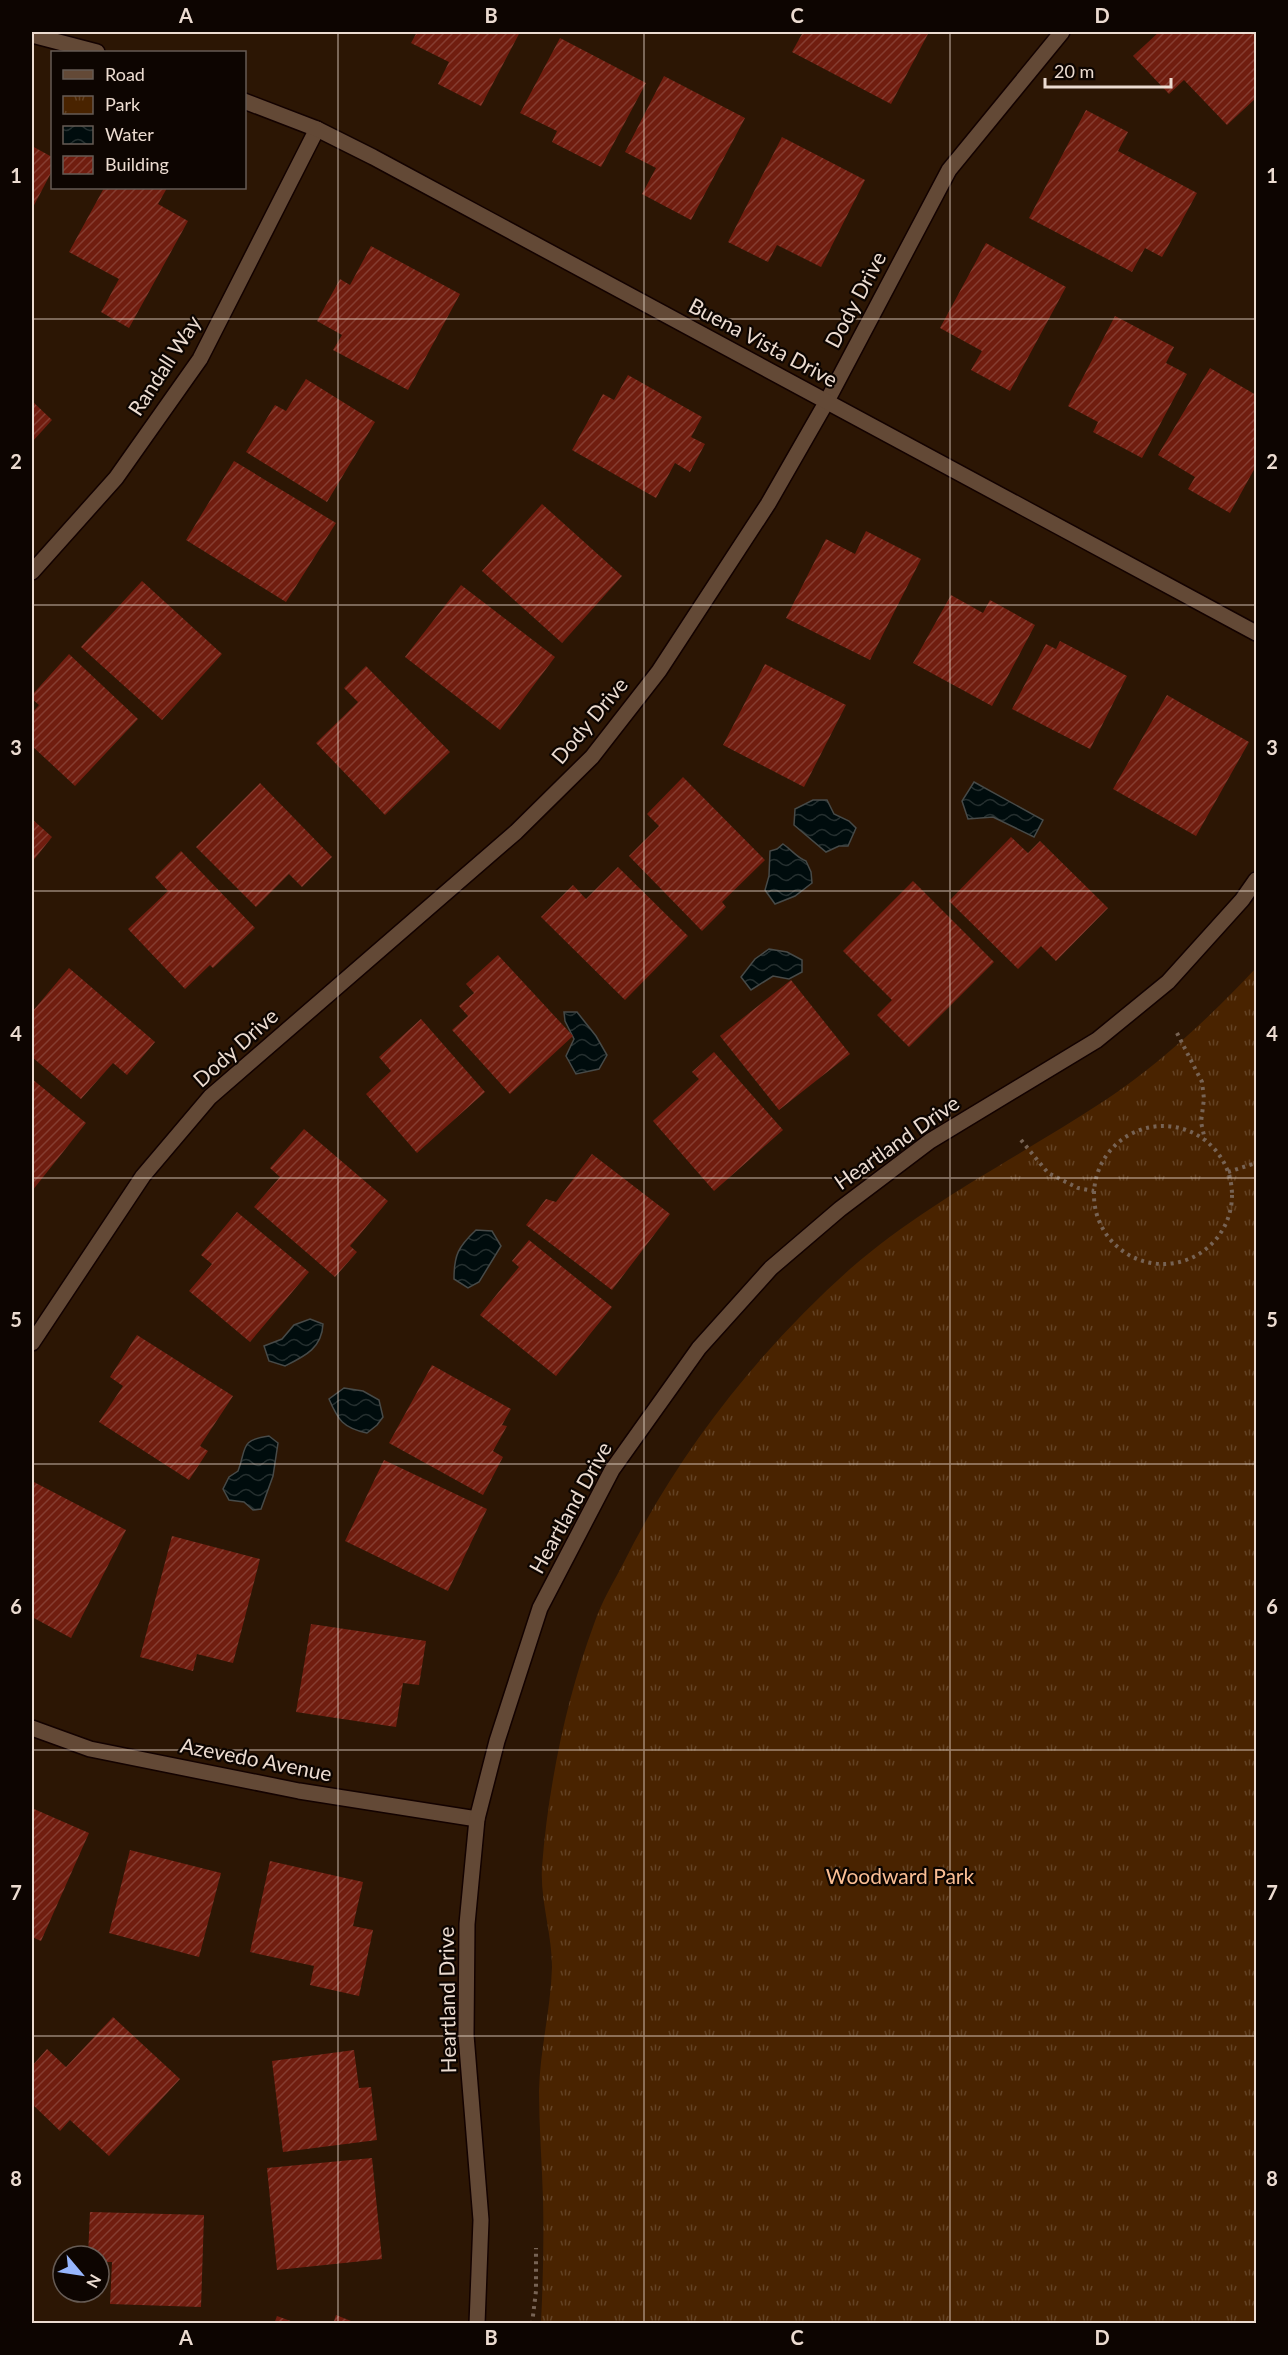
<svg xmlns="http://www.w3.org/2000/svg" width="1288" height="2355" font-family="Lato,sans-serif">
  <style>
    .park { fill: url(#park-tufts) }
    .water { fill: url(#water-waves); stroke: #474a48; stroke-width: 1.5 }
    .building { fill: url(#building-hatch) }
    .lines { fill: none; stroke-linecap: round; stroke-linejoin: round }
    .minor-casing { stroke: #130200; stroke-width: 18 }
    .tertiary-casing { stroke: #130200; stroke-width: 18 }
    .path { stroke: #776354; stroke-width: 4; stroke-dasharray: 3 4.5; stroke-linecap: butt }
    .minor { stroke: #634936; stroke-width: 15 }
    .tertiary { stroke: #634936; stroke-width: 15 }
    .grid { fill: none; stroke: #ecdcd1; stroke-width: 1.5; stroke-opacity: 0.55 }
    .labels { text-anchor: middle; stroke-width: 4.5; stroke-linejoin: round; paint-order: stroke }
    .street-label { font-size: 21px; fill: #ecdcd1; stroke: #0d0501 }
    .park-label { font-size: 21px; fill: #fabe94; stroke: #0d0501 }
    .neatline { fill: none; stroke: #ecdcd1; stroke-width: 2 }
    .grid-label { font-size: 20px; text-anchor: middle; font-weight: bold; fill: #ecdcd1 }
  </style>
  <defs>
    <pattern id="park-tufts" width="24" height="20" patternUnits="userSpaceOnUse" patternTransform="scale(1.5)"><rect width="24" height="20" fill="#492300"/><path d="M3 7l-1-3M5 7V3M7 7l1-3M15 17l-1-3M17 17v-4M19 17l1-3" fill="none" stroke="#634224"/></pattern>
    <pattern id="water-waves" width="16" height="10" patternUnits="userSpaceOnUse" patternTransform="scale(1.5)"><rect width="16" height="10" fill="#000c0d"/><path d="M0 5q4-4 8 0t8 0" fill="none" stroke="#252f2f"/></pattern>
    <pattern id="building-hatch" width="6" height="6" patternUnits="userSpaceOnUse" patternTransform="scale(1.5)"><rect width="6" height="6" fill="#701d0f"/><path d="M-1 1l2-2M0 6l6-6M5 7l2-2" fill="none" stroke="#853d31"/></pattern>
  </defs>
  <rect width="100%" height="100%" fill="#2c1604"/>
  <!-- park -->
  <path class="park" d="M1256,968V2323H541C543,2282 544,2240 543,2199C542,2163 539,2127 539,2091C540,2049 551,2008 552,1967C552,1933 540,1901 542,1867C548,1788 566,1699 594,1624C601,1603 613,1583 623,1564C679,1452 756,1353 850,1269C928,1201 1021,1156 1107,1099C1162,1062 1211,1016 1256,968Z"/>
  <!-- water -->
  <g class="water">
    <polygon points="974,782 1043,820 1034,837 993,817 968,819 962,801"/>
    <polygon points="813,800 827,800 834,814 849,821 856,828 848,846 839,846 826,852 794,825 795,809"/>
    <path d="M783,844C792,850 796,857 806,861L811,872L812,883L795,896L775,904L765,890L769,876L770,851L777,849Z"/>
    <polygon points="769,949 787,952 802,960 802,972 789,979 773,976 751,990 741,977 755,959"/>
    <polygon points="564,1012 577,1012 596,1036 607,1055 599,1069 576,1074 566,1056 574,1039 565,1021"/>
    <path d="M476,1230L492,1231L501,1246L479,1282L468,1288L454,1279C454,1255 458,1247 476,1230Z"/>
    <path d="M310,1319L323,1324C322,1348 305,1356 285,1366L269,1361L264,1346L282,1339L294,1325Z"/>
    <path d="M344,1388L363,1391L379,1400L383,1417L377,1425L367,1433C343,1428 338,1420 329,1399Z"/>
    <path d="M269,1436L278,1443L273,1476L261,1509L253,1510L244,1502L229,1500L223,1489L229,1477L238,1471C247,1448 239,1440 269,1436Z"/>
  </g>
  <!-- building -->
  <g class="building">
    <polygon points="417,32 520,32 481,106 438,84 449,62 411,43"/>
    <polygon points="803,32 929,32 891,104 792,52"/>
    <polygon points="1159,32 1256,32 1256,98 1227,125 1184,80 1169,94 1133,56"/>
    <polygon points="560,38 646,83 601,167 552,142 557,131 520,113"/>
    <polygon points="664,76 745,118 691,220 642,194 656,168 625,152"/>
    <polygon points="1086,110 1128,132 1118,151 1197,193 1162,257 1145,248 1132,272 1029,218"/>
    <polygon points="782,137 865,180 821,267 777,245 768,262 728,242"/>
    <polygon points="32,146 52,157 52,171 32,209"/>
    <polygon points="104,188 167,188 158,204 188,221 129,328 101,312 119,279 69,252"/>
    <polygon points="986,243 1066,287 1010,391 971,370 982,351 940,328"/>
    <polygon points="371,246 460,294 408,390 333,350 342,335 317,321 340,279 350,285"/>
    <polygon points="1115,316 1174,347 1166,363 1187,374 1142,458 1093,432 1098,422 1068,406"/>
    <polygon points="1210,368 1256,395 1256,466 1230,513 1188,489 1195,477 1158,455"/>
    <polygon points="628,375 702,417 691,437 705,444 690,472 675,463 656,498 572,450 603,394 614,400"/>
    <polygon points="306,379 375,422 327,502 246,452 275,405 286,411"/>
    <polygon points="32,401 52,420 32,442"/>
    <polygon points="234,461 336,523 286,602 186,540"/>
    <polygon points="542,504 622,576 562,643 482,571"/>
    <polygon points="866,531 921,559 870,660 786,618 826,539 855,554"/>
    <polygon points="142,581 222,654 162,720 81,647"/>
    <polygon points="461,585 555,657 500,730 405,657"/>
    <polygon points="951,595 983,613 990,600 1035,625 992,706 913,663"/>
    <polygon points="1060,641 1127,676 1090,749 1012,709 1046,644 1056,649"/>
    <polygon points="69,654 138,719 75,786 32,746 32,713 39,705 32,699 32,695"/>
    <polygon points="765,664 846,705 804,787 723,745"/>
    <polygon points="366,666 450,752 385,815 316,743 358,702 344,688"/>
    <polygon points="1167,695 1249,742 1196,836 1113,789"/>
    <polygon points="683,777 765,860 722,902 726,907 702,931 629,856 659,826 647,814"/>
    <polygon points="260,783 332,857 302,887 289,874 256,907 196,847"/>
    <polygon points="32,819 52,837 32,862"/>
    <polygon points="1011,837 1028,853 1040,841 1108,908 1056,961 1041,946 1018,969 949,901"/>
    <polygon points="181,851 255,928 213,968 210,965 185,989 128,929 168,891 155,877"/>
    <polygon points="618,867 688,936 625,1000 541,917 573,885 586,899"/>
    <polygon points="913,881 994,962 909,1047 877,1015 892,1000 843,951"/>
    <polygon points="498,955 573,1036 510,1094 452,1030 468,1016 459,1006 474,993 466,984"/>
    <polygon points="69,968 155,1042 127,1075 113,1063 81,1099 32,1057 32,1012"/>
    <polygon points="791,980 850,1054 779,1110 720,1036"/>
    <polygon points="421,1019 485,1092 417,1153 366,1094 391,1071 379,1057"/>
    <polygon points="714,1052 783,1130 714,1191 653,1121 699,1079 692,1072"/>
    <polygon points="32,1079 86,1123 32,1191"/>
    <polygon points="304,1129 388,1201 350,1246 357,1252 335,1277 254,1207 280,1177 270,1168"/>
    <polygon points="592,1154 670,1214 612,1290 526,1225 546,1199 556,1202"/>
    <polygon points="237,1212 309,1272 250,1342 189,1291 212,1264 201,1255"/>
    <polygon points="529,1240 612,1307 556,1376 480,1315 519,1267 512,1261"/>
    <polygon points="137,1335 233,1396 200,1446 208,1451 189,1480 99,1422 123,1386 110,1377"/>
    <polygon points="432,1365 511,1409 502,1425 507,1426 493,1451 503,1457 483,1495 389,1443"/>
    <polygon points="384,1460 487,1509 448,1591 345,1541"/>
    <polygon points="32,1481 126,1530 71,1638 32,1617"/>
    <polygon points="172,1536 260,1559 233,1663 197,1654 193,1671 140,1657"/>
    <polygon points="311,1624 426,1641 419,1685 403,1683 396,1727 296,1712"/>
    <polygon points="34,1809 89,1833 41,1941 32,1937 32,1815"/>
    <polygon points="130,1850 221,1873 199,1957 109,1933"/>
    <polygon points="270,1861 363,1882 353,1926 373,1930 359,1996 310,1985 314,1966 250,1952"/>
    <polygon points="113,2017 180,2079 109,2156 70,2120 60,2131 32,2104 32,2066 47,2049 66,2067"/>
    <polygon points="354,2050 359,2088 371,2087 377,2140 283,2152 272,2061"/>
    <polygon points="372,2158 382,2259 277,2270 267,2168"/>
    <polygon points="90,2212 204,2215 201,2307 110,2304 112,2262 99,2262 99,2256 88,2256"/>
    <polygon points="336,2315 356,2323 356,2324 333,2324"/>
    <polygon points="277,2316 296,2323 296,2324 274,2324"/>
  </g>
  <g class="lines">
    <!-- minor casing -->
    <g class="minor-casing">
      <g id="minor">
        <polyline points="32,572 116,478 200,359 317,129"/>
        <polyline points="32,1343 143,1176 210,1097 516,832 592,757 659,671 768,504 827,401 949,170 1062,32"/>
        <polyline points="32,1728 90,1749 299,1791 477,1819"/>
      </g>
    </g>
    <!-- tertiary casing -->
    <g class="tertiary-casing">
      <g id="tertiary">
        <polyline points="32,35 97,52"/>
        <polyline points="244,101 317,129 373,157 1256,633"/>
        <polyline points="477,2324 481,2220 466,2035 467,1924 477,1819 497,1741 540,1608 612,1470 699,1348 771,1268 840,1209 930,1141 1097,1040 1168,982 1242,900 1256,880"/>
      </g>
    </g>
    <!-- path -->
    <g class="path">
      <polyline points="1177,1033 1202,1082 1204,1099 1201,1122 1205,1140"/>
      <circle cx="1163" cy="1195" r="69"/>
      <polyline points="1021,1140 1048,1173 1078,1188 1094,1191"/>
      <polyline points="1228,1172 1256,1163"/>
      <polyline points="532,2324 536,2291 536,2248"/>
    </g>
    <!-- minor -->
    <use href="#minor" class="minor"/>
    <!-- tertiary -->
    <use href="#tertiary" class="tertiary"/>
  </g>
  <!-- grid -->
  <path class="grid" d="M338,32V2324M644,32V2324M950,32V2324M32,319H1256M32,605H1256M32,891H1256M32,1178H1256M32,1464H1256M32,1750H1256M32,2036H1256"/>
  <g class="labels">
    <!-- street labels -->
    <g class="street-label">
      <text transform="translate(856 300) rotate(-62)" y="7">Dody Drive</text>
      <text transform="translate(763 343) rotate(28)" y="7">Buena Vista Drive</text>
      <text transform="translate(165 366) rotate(-57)" y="7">Randall Way</text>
      <text transform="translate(590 721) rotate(-50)" y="7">Dody Drive</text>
      <text transform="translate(236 1048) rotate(-42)" y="7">Dody Drive</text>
      <text transform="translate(897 1143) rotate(-35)" y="7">Heartland Drive</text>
      <text transform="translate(571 1508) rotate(-61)" y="7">Heartland Drive</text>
      <text transform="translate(256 1760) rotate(11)" y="7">Azevedo Avenue</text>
      <text transform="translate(448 2000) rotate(-91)" y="7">Heartland Drive</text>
    </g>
    <!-- park labels -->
    <g class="park-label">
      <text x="900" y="1884">Woodward Park</text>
    </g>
  </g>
  <!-- border -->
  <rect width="1288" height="2355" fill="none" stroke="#0d0501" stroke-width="66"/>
  <!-- legend -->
  <rect x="51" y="51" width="195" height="138" fill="#0d0501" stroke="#665b54" stroke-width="1.5"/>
  <rect x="63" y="70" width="30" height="9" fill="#634936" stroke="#665b54" stroke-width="1.5"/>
  <text x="105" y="81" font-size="18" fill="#ecdcd1">Road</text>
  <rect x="63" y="96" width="30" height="18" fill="url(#park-tufts)" stroke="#665b54" stroke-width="1.5"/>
  <text x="105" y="111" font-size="18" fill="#ecdcd1">Park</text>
  <rect x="63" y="126" width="30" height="18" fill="url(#water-waves)" stroke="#665b54" stroke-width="1.5"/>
  <text x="105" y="141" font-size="18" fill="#ecdcd1">Water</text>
  <rect x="63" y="156" width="30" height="18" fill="url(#building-hatch)" stroke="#665b54" stroke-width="1.5"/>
  <text x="105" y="171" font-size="18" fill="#ecdcd1">Building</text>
  <!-- north arrow -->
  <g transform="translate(81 2274) rotate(119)"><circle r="28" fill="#0d0501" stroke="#665b54" stroke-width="1.5"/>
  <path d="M0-4.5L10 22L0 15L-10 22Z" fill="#97b6fd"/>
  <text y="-9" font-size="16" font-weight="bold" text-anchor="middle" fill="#ecdcd1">N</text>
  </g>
  <!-- scale -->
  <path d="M1045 78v9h126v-9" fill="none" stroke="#ecdcd1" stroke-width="3"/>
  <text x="1054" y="78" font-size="18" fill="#ecdcd1" stroke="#0d0501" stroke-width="4.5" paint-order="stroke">20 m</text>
  <rect x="33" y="33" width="1222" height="2289" class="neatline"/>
  <g class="grid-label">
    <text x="186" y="23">A</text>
    <text x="491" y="23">B</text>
    <text x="797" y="23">C</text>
    <text x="1102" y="23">D</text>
    <text x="16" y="183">1</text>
    <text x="1272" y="183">1</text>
    <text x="16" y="469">2</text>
    <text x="1272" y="469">2</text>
    <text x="16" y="755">3</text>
    <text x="1272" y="755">3</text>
    <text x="16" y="1041">4</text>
    <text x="1272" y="1041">4</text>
    <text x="16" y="1327">5</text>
    <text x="1272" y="1327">5</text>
    <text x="16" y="1614">6</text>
    <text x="1272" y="1614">6</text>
    <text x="16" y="1900">7</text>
    <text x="1272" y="1900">7</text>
    <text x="16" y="2186">8</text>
    <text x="1272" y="2186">8</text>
    <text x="186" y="2345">A</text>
    <text x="491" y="2345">B</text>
    <text x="797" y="2345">C</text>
    <text x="1102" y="2345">D</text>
  </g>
</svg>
